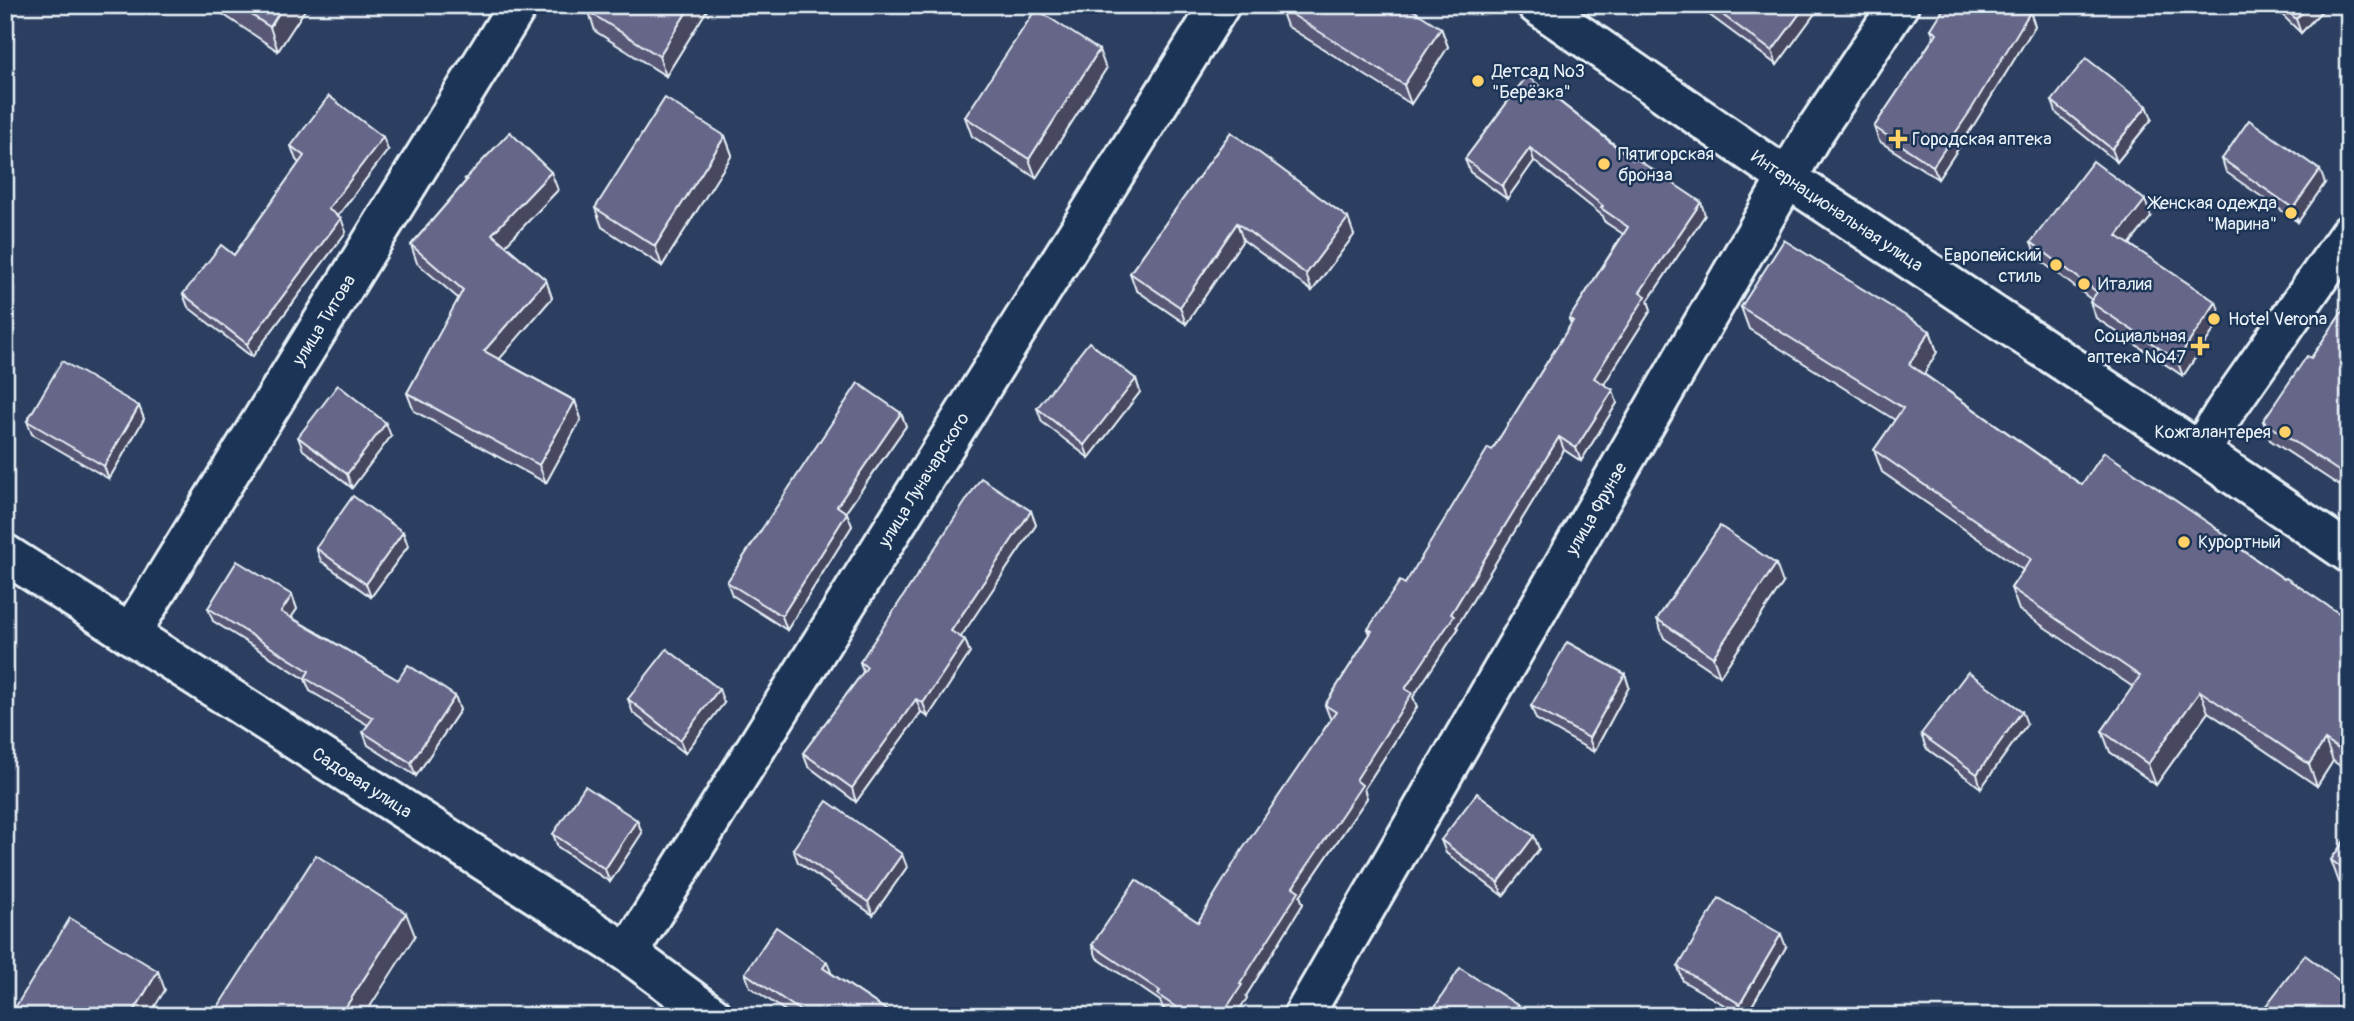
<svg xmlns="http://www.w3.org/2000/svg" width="2354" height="1021" font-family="Pangolin,sans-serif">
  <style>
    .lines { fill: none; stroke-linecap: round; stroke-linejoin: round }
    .minor-casing { stroke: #e8f1f8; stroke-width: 44 }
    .minor { stroke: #1d3557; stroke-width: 38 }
    .wall { fill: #585876; stroke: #e8f1f8; stroke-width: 2 }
    .shaded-wall { fill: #474760; stroke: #e8f1f8; stroke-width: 2 }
    .building { fill: #666689; stroke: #e8f1f8; stroke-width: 2 }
    .poi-dot { fill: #ffd166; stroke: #1d3557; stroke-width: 2.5 }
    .labels { text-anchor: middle; stroke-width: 5; stroke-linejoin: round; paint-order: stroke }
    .poi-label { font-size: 18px; fill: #e8f1f8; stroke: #1d3557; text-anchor: start }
    .street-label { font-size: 18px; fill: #e8f1f8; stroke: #1d3557 }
  </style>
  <rect width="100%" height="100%" fill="#2c3f61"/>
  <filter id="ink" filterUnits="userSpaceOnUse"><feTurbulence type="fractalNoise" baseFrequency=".0143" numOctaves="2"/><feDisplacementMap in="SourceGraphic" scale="14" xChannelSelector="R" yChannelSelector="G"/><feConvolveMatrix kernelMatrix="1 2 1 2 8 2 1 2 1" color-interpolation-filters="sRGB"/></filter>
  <g filter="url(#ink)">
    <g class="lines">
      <!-- minor casing -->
      <g class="minor-casing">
        <g id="minor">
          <path id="s1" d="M1537,5L1787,178L2200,452L2349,553"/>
          <polyline points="2200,452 2225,411 2349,234"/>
          <path id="s2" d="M5,554L628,953L713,1016"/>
          <path id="s3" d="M130,634L518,5"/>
          <path id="s4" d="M628,953L1220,5"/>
          <path id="s5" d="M1303,1016L1811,137L1899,5"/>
        </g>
      </g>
      <!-- minor -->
      <use href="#minor" class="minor"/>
    </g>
    <!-- wall -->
    <g class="wall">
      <polygon points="209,5 308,5 278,51"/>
      <polygon points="710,5 666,76 595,31 589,12"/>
      <polygon points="1670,5 1686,5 1681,13"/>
      <polygon points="1696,5 1821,5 1777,65"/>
      <polygon points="2272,5 2327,5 2301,33"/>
      <polygon points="1280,7 1441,28 1448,47 1411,104 1287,26"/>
      <polygon points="2030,12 2035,26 1975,123 1938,179 1879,141 1874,127 1934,37 1931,29"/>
      <polygon points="1106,69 1036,178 972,136 965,117"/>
      <polygon points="1527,76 1705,215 1648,301 1651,310 1604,384 1617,403 1581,461 1564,450 1457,626 1458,629 1413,697 1417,707 1364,789 1367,798 1300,896 1303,904 1246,996 1247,998 1235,1016 1174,1016 1163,1008 1160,1001 1097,958 1092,945 1198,922 1331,719 1330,718 1325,705 1370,634 1368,629 1405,584 1492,450 1571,324 1569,319 1623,234 1605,222 1603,216 1534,161 1507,199 1470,172 1465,159"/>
      <polygon points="2052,101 2147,106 2152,119 2117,162 2057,114"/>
      <polygon points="1231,132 1354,235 1312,291 1243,240 1186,324 1136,290 1130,273"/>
      <polygon points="725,136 732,155 662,266 602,227 595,208"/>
      <polygon points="291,146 388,150 338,216 346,232 252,357 188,307 183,294 234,255 299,163 296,160"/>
      <polygon points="2222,159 2325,183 2298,222 2226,172"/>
      <polygon points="465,179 558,190 505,245 546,280 552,298 499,359 575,401 581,419 546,483 414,411 407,393 459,299 417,263 411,245 466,181"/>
      <polygon points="2151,217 2130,244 2222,318 2183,376 2096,318 2090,302 2092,300 2037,258 2031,242"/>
      <polygon points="2349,302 2349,492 2270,440 2263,421 2311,358"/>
      <polygon points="1741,307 1930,331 1937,352 1924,374 2082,485 2234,544 2284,579 2349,620 2349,772 2333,761 2317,786 2208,712 2156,785 2110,752 2102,731 2133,687 2019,610 2011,588 2023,570 1882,472 1874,450 1895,420 1749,329"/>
      <polygon points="1136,379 1140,392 1089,458 1042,422 1037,408"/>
      <polygon points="139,406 144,419 109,479 32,434 27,421"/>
      <polygon points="901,413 906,426 846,512 852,526 787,630 732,595 727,582"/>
      <polygon points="391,436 352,488 303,450 298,437"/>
      <polygon points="1031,511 1036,525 960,637 965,640 970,653 928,717 921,712 856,802 808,766 803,753 863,672 860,662"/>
      <polygon points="403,532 408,546 371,597 321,561 316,548"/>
      <polygon points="1783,583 1720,676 1664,638 1657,619"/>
      <polygon points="292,595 297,609 291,617 398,680 455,696 460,710 416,776 368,745 363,732 368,725 310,691 305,679 213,621 208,608"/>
      <polygon points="1625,674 1629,687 1594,752 1536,719 1531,706"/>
      <polygon points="628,699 724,703 685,753 633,713"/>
      <polygon points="2027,724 1981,788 1926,748 1921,734"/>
      <polygon points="637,820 642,833 610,882 558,847 553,834"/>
      <polygon points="2349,834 2349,889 2339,882 2331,860"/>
      <polygon points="1534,836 1539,849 1503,896 1446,853 1441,840"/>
      <polygon points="793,849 907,867 873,915 798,862"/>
      <polygon points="1786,947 1746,1016 1743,1016 1683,981 1678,967"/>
      <polygon points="827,962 831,973 895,1016 793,1016 750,987 745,973"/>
    </g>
    <!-- shaded-wall -->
    <g class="shaded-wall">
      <polygon points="284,5 308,5 278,51 270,27"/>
      <polygon points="691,5 710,5 666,76 659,56"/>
      <polygon points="1678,5 1686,5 1681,13"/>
      <polygon points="1806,5 1821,5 1777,65 1772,51"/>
      <polygon points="2309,5 2327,5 2301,33 2296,19"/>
      <polygon points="2030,12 2035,26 1975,123 1938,179 1933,166"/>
      <polygon points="1441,28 1448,47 1411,104 1404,85"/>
      <polygon points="1099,50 1106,69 1036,178 1029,159"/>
      <polygon points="2147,106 2152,119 2117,162 2112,149"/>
      <polygon points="725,136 732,155 662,266 655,246"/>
      <polygon points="383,137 388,150 333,222 328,209"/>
      <polygon points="1530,148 1534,161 1507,199 1502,186"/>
      <polygon points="2320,170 2325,183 2298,222 2293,208"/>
      <polygon points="551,172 558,190 499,252 492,234"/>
      <polygon points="2145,200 2151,217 2123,252 2117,236"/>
      <polygon points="1701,202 1705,215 1648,301 1651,310 1599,392 1594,378 1640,292"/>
      <polygon points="341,218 346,232 252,357 247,344"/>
      <polygon points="1348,218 1354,235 1312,291 1306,274"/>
      <polygon points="1237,223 1243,240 1186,324 1180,307"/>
      <polygon points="546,280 552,298 491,369 484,351"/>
      <polygon points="2216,302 2222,318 2183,376 2177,360"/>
      <polygon points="1930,331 1937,352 1917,386 1909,364"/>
      <polygon points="1136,379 1140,392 1089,458 1084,445"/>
      <polygon points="1613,390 1617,403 1581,461 1576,448"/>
      <polygon points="575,401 581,419 546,483 539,465"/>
      <polygon points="139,406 144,419 109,479 104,466"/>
      <polygon points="901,413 906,426 841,519 837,506"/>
      <polygon points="386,423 391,436 352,488 347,474"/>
      <polygon points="1559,437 1564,450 1457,626 1458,629 1413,697 1417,707 1364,789 1367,798 1300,896 1303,904 1246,996 1247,998 1235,1016 1221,1016 1240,984 1293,887 1356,780 1405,689"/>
      <polygon points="1031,511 1036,525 956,644 951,631"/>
      <polygon points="847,513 852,526 787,630 782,616"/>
      <polygon points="403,532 408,546 371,597 366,584"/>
      <polygon points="1776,564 1783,583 1720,676 1713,657"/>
      <polygon points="292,595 297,609 286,625 281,612"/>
      <polygon points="965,640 970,653 928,717 923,703"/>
      <polygon points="1625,674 1629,687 1594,752 1589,738"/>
      <polygon points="719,689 724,703 685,753 680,740"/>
      <polygon points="2200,691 2208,712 2156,785 2148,764"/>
      <polygon points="455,696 460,710 416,776 411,763"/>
      <polygon points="916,699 921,712 856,802 852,788"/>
      <polygon points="2022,711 2027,724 1981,788 1977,774"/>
      <polygon points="2325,740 2333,761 2317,786 2309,764"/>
      <polygon points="637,820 642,833 610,882 605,869"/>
      <polygon points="1534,836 1539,849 1503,896 1498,883"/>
      <polygon points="902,854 907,867 873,915 868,902"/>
      <polygon points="406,913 415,936 364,1016 340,1016"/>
      <polygon points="1781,934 1786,947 1746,1016 1745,1016 1740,1004"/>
      <polygon points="827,962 832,975 823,968"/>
      <polygon points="158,971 165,990 149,1016 131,1016"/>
      <polygon points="2349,991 2349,1011 2345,1016 2330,1016"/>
    </g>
    <!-- building -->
    <g class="building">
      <polygon points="236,5 284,5 270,27"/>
      <polygon points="593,5 691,5 659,56 589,12"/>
      <polygon points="1281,5 1405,5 1441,28 1404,85 1280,7"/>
      <polygon points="1709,5 1806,5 1772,51"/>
      <polygon points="1946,5 2018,5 2030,12 1971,110 1933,166 1874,127 1937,33 1931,29"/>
      <polygon points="2281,5 2309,5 2296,19"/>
      <polygon points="1036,9 1099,50 1029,159 965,117"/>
      <polygon points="2086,58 2147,106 2112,149 2052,101"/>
      <polygon points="1527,76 1633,160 1635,158 1701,202 1640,292 1646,296 1594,378 1613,390 1576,448 1559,437 1451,614 1454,616 1405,689 1412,693 1356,780 1362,785 1293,887 1299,891 1240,984 1242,985 1221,1016 1189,1016 1158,995 1160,991 1092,945 1136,880 1198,922 1242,850 1336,712 1325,705 1372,631 1368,629 1400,581 1405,584 1488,448 1492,450 1573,321 1569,319 1628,227 1601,208 1603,206 1530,148 1502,186 1465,159"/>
      <polygon points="329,96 383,137 328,209 341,218 247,344 183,294 221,245 234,255 304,156 291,146"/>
      <polygon points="665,98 725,136 655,246 595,208"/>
      <polygon points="2249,120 2320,170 2293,208 2222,159"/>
      <polygon points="510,132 551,172 492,234 546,280 484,351 575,401 539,465 407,393 463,290 411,245 467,180 465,179"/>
      <polygon points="1231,132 1348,218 1306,274 1237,223 1180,307 1130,273"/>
      <polygon points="2093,161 2145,200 2117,236 2216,302 2177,360 2090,302 2097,292 2031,242"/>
      <polygon points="1784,240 1930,331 1909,364 2082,485 2104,452 2232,539 2231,542 2284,579 2286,578 2349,620 2349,756 2325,740 2309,764 2200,691 2148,764 2102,731 2140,676 2011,588 2031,559 1874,450 1903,408 1741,307"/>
      <polygon points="2349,302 2349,478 2263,421 2307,356 2311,358"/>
      <polygon points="1089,342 1136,379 1084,445 1037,408"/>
      <polygon points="62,361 139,406 104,466 27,421"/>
      <polygon points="858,383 901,413 837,506 847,513 782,616 727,582"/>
      <polygon points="338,385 386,423 347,474 298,437"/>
      <polygon points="981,478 1031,511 951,631 965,640 923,703 916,699 852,788 803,753 867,667 860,662"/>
      <polygon points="353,496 403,532 366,584 316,548"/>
      <polygon points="1720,526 1776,564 1713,657 1657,619"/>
      <polygon points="237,561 292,595 281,612 398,680 408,665 455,696 411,763 363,732 373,718 305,678 309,671 208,608"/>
      <polygon points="1567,642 1625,674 1589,738 1531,706"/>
      <polygon points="667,649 719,689 680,740 628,699"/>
      <polygon points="1968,672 2022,711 1977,774 1921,734"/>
      <polygon points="585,786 637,820 605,869 553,834"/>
      <polygon points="1477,793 1534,836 1498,883 1441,840"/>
      <polygon points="827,801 902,854 868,902 793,849"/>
      <polygon points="2349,834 2349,873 2331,860"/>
      <polygon points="316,855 406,913 340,1016 212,1016"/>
      <polygon points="1719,898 1781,934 1740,1004 1678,967"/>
      <polygon points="70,918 158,971 131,1016 10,1016"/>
      <polygon points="776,927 827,962 823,968 895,1016 808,1016 745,973"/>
      <polygon points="2305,955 2349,988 2349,991 2330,1016 2258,1016"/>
      <polygon points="1460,968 1525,1010 1521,1016 1429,1016"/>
    </g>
  </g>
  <!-- markers -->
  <g class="poi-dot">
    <circle cx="1478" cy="81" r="7"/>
    <path d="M1894.5 128.5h7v7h7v7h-7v7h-7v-7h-7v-7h7z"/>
    <circle cx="1604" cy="164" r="7"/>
    <circle cx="2291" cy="213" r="7"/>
    <circle cx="2056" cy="265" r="7"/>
    <circle cx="2084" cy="284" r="7"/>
    <circle cx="2214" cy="319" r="7"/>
    <path d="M2196.5 335.5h7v7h7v7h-7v7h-7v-7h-7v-7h7z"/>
    <circle cx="2285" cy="432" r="7"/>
    <circle cx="2184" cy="542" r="7"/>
  </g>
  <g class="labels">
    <!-- poi labels -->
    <g class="poi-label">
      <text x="1492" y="77">Детсад №3<tspan x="1492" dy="21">"Берёзка"</tspan></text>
      <text x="1912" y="145">Городская аптека</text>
      <text x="1618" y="160">Пятигорская<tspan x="1618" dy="21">бронза</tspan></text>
      <text x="2277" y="209" text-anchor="end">Женская одежда<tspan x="2277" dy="21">"Марина"</tspan></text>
      <text x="2042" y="261" text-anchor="end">Европейский<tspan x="2042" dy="21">стиль</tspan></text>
      <text x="2098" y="290">Италия</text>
      <text x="2228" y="325">Hotel Verona</text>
      <text x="2186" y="342" text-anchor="end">Социальная<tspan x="2186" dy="21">аптека №47</tspan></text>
      <text x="2271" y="438" text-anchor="end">Кожгалантерея</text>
      <text x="2198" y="548">Курортный</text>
    </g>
    <!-- street labels -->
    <g class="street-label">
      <text dy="6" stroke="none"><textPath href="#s1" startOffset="364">Интернациональная улица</textPath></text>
      <text dy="6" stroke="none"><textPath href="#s3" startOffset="369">улица Титова</textPath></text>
      <text dy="6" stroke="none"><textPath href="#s4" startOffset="558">улица Луначарского</textPath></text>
      <text dy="6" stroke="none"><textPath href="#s5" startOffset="586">улица Фрунзе</textPath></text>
      <text dy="6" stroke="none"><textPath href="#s2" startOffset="424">Садовая улица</textPath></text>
    </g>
  </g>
  <!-- margin -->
  <rect width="2354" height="1021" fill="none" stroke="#1d3557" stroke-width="28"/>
  <rect x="14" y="14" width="2326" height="993" fill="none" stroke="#e8f1f8" stroke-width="2.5" filter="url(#ink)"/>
</svg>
